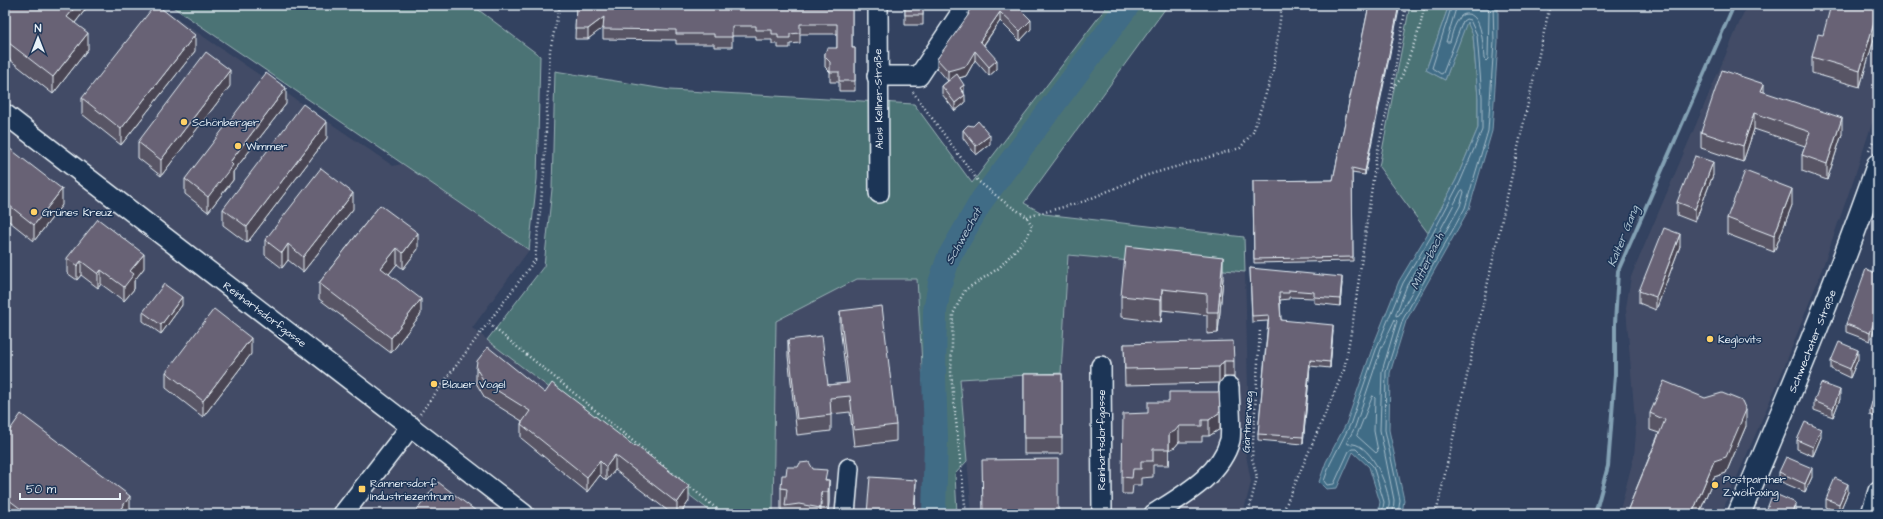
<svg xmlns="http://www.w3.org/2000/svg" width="1883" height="519" font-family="'Architects Daughter',sans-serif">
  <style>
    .built { fill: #434c66 }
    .green { fill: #4c7375; stroke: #9ab2b6 }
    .water { fill: #406c86; stroke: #83a1b4 }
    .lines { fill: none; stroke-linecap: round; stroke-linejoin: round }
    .shore { stroke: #a5bcca; stroke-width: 1 }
    .stream { stroke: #83a1b4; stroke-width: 4 }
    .river { stroke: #406c86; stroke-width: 24 }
    .minor-casing { stroke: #e8f1f8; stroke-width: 22 }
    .major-casing { stroke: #e8f1f8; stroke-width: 25 }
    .path { stroke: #e8f1f8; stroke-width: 2.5; stroke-dasharray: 1 3; stroke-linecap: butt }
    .minor { stroke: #1d3557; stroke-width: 19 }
    .major { stroke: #1d3557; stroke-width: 22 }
    .wall { fill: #595465; stroke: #e8f1f8 }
    .shaded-wall { fill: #484552; stroke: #e8f1f8 }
    .building { fill: #676275; stroke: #e8f1f8 }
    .poi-dot { fill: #ffd166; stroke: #1d3557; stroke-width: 1.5 }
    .labels { text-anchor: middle; stroke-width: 3; stroke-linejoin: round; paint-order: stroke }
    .street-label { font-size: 11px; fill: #e8f1f8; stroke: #1d3557 }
    .poi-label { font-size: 11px; fill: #e8f1f8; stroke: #1d3557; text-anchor: start }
    .water-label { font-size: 12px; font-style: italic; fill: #adc2d0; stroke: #1d3557 }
  </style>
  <rect width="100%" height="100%" fill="#334260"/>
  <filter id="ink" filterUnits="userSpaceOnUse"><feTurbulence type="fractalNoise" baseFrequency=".025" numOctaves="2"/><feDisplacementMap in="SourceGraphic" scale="8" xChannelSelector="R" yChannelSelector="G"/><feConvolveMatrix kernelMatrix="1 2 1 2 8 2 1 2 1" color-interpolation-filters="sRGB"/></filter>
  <g filter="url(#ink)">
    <!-- built -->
    <g class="built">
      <polygon points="10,5 157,5 393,166 402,164 529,250 472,328 714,514 5,514 5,12"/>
      <polygon points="1747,5 1878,5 1878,105 1854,178 1818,280 1781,375 1721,514 1619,514 1634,456 1636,433 1626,308 1631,277"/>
      <polygon points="1068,255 1245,272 1249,429 1245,450 1251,482 1243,514 972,514 960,379 1061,372"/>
      <polygon points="857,279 917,279 928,495 924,514 773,514 776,321"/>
    </g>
    <!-- green -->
    <g class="green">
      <polygon points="170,5 472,5 540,56 537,179 529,250"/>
      <polygon points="1108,5 1168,5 1024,203 1044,214 1244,237 1245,272 1068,255 1061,373 960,379 967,461 955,474 957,514 941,514 942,453 923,382 917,279 857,279 776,321 773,514 714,514 487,340 544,266 552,189 555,71 670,90 914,104 972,183"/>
      <polygon points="1410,5 1449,5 1426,70 1445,80 1467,21 1473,35 1478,98 1478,128 1456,180 1428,233 1379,167"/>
    </g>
    <!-- water -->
    <polygon class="water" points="1449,5 1496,5 1498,8 1498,42 1492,131 1469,209 1406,321 1390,373 1389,430 1404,500 1402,514 1378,514 1380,502 1369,467 1353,452 1337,488 1326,489 1319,482 1326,462 1346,424 1373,346 1399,281 1428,233 1456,180 1478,128 1478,98 1473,35 1467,22 1445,80 1426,70"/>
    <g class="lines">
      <!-- shore -->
      <g class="shore">
        <path d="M1457,5L1446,42H1450C1452,34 1454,25 1459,19C1460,16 1463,14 1466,14C1483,13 1483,48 1484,59L1486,61L1488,59L1489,12L1488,5"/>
        <polygon points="1463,190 1464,192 1460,206 1399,315 1396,316 1396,314 1407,285 1436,238 1461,191"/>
        <polygon points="1373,396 1375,398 1374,431 1378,451 1376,453 1357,436"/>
        <polyline points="1382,514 1384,502 1373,466 1356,449 1352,449 1349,451 1334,484 1327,485 1324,481 1330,464 1350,425 1377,347 1403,283 1432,235 1460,182 1482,130 1482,97 1477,35 1470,20 1466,19 1463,21 1443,73 1441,74 1432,68 1452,5"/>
        <path d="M1387,514C1388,510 1390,505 1389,501C1387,484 1370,440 1348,444L1347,442L1355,427L1381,349L1395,319L1397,321L1382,371L1380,430L1394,500L1393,514"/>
        <polyline points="1398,514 1400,500 1385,430 1386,372 1403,319 1465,208 1488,131 1494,42 1493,5"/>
      </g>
      <!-- stream -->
      <polyline class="stream" points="1595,514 1608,466 1615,375 1615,324 1618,271 1734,5"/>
      <!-- river -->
      <polyline class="river" points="934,514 936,438 934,377 935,311 940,283 949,257 982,200 1128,5"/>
      <!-- minor casing -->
      <g class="minor-casing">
        <g id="minor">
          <polyline points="878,5 879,193"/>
          <polyline points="877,76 919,76 966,5"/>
          <polyline points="5,114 524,514"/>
          <polyline points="1101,366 1102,514"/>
          <polyline points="343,514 411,426"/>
          <polyline points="845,514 849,468"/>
          <path d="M1154,514C1182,496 1221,475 1230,440C1232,429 1229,400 1229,387"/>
          <polyline points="1871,514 1878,491"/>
        </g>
      </g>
      <!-- major casing -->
      <g class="major-casing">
        <path id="major" d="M1739,514C1788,399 1837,283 1878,165"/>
      </g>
      <!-- path -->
      <g class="path">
        <polyline points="1392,87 1406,5"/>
        <polyline points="913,92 978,181 1003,201 1027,217 1032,226 1027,237 999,268 965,290 953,314 951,374 966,514"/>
        <polyline points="1869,150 1873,141 1878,142"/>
        <polyline points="1027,217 1085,201 1141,177 1240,148 1253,132 1273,72 1282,5"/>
        <polyline points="489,324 682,481"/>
        <polyline points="420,414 535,260 544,172 550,50 560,5"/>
        <polyline points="688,485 723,514"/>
        <polyline points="1248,514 1257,477 1252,458 1260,330"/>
        <polyline points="1282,514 1344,370 1353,321 1376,158 1392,88 1401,79 1419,30 1425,5"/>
        <polyline points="1436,514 1550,5"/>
      </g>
      <!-- minor -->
      <use href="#minor" class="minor"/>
      <!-- major -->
      <use href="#major" class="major"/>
    </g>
    <!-- wall -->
    <g class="wall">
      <polygon points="5,5 85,5 85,10 75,23 88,49 53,94 5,56"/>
      <polygon points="576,5 629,8 852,7 852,48 855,48 855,91 839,91 839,82 830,82 830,72 825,67 825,53 837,48 837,34 800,34 800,43 790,44 790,48 778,48 778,44 772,44 772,40 756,40 756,36 732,36 732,47 714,47 714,44 676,44 676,40 603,39 603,27 588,39 575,39"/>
      <polygon points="905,5 942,5 942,6 923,7 923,25 905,25"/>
      <polygon points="1016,5 1031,29 1020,41 1000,21 984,45 997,69 989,76 975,60 966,76 959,78 964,93 965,103 955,111 942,94 942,86 949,80 948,81 937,68 937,59 968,17 968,13"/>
      <polygon points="1369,5 1365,175 1352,173 1353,261 1254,263 1253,181 1333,180"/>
      <polygon points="1878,5 1878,25 1860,87 1812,73 1812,57 1823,35"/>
      <polygon points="195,51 121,145 82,114 82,98"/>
      <polygon points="230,86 161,176 138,158 138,142"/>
      <polygon points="1764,92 1842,134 1827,180 1802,171 1802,155 1805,146 1754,129 1743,162 1701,148 1701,132"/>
      <polygon points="286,104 233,172 233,180 208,212 185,194 185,179"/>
      <polygon points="963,130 990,144 976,155 963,138"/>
      <polygon points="327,138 247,243 223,225 223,209"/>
      <polygon points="5,145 62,205 34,241 5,218"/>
      <polygon points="1713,175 1695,222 1677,215 1677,202"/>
      <polygon points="380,205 418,249 403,269 397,264 389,274 421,314 391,353 319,299 319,283"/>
      <polygon points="1792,205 1774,252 1727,234 1727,218"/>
      <polygon points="353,209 303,272 288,260 282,268 265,255 265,240"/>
      <polygon points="1878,239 1878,252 1877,252 1877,243"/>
      <polygon points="1680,246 1656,310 1639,303 1639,291"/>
      <polygon points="67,258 144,268 134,281 134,289 124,301 101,284 98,288 81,275 77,280 67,273"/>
      <polygon points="1250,268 1342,283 1340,306 1314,303 1314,298 1289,297 1289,299 1280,300 1281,320 1333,331 1330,368 1310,366 1303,444 1258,440 1258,434 1268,321 1252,322"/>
      <polygon points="1878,274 1870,341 1846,332 1846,324"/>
      <polygon points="1223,278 1218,333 1207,334 1207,315 1162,310 1161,322 1121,317 1121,296"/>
      <polygon points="182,305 161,334 143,321 143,312"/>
      <polygon points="840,311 896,425 896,441 854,446 850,412 831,414 831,431 797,435 788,356 788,340 828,385 847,383 840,327"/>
      <polygon points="1124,344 1234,361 1234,377 1224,377 1219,383 1125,385"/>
      <polygon points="251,354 203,417 166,388 166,372"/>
      <polygon points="1858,359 1850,378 1831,369 1831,361"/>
      <polygon points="476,368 545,393 689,501 680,514 672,514 615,470 606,481 600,475 587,492 521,438 521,424 522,421 485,398 476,383"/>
      <rect x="1024" y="374" width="38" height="80"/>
      <polygon points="1219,392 1220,429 1209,436 1202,436 1202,442 1179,442 1175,447 1169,450 1169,465 1153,465 1153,477 1141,478 1141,485 1133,485 1132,494 1122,494 1122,477 1148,413 1169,402"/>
      <polygon points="1878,396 1878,418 1870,415 1870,409"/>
      <polygon points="1840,399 1833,417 1814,410 1814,401"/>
      <polygon points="1650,413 1746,426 1726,473 1714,477 1699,514 1626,514 1659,433 1650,430"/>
      <polygon points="5,437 130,510 127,514 9,514 5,511"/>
      <polygon points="1821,437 1813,456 1797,449 1797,440"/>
      <polygon points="813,469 827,480 829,480 829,502 828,514 785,514 785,511 781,510 781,488 786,475"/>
      <polygon points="1779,472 1812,477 1805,492 1779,481"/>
      <polygon points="1848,492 1839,513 1826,507 1826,499"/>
    </g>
    <!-- shaded-wall -->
    <g class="shaded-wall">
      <polygon points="77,5 85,5 85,10 67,33 67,17"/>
      <polygon points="1399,5 1400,5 1365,175 1365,171"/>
      <polygon points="1878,9 1878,25 1860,87 1860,71"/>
      <polygon points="1000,12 1000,21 980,50 980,41"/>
      <polygon points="604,17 604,27 588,39 588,29"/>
      <polygon points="1031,20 1031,29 1020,41 1020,31"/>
      <polygon points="88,33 88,49 53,94 53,77"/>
      <polygon points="195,35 195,51 121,145 121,129"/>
      <polygon points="975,51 975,60 966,76 948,81 948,71"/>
      <polygon points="997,60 997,69 989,76 989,67"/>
      <polygon points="230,70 230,86 161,176 161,160"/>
      <polygon points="1764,84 1764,100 1761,91"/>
      <polygon points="964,85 964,93 960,88"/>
      <polygon points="286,88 286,104 233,172 233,180 208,212 208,197 230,162"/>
      <polygon points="965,95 965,103 955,111 955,103"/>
      <polygon points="1754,113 1754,129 1743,162 1743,146"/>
      <polygon points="1842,118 1842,134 1827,180 1827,164"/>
      <polygon points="327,122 327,138 247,243 247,227"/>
      <polygon points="990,135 990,144 976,155 976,146"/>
      <polygon points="1713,162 1713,175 1695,222 1695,209"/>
      <polygon points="62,189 62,205 34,241 34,225"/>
      <polygon points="1792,189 1792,205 1774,252 1774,236"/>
      <polygon points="353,193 353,209 303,272 303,257"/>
      <polygon points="418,233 418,249 403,269 403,253"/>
      <polygon points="1680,234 1680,246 1656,310 1656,297"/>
      <polygon points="288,244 288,260 282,268 282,253"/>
      <polygon points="397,248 397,264 381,284 381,268"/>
      <polygon points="144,254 144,268 134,281 134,289 124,301 124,287 130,271"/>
      <polygon points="1223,257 1223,278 1218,333 1218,312"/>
      <polygon points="81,261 81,275 77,280 77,266"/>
      <polygon points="101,270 101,284 98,288 98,274"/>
      <polygon points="1342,277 1342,283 1340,306 1340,299"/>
      <polygon points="1162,289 1162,310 1161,322 1161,300"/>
      <polygon points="182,297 182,305 161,334 161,325"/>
      <polygon points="421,299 421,314 391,353 391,338"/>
      <polygon points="1878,312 1878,320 1870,341 1870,333"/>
      <polygon points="1333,325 1333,331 1330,368 1330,362"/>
      <polygon points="251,338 251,354 203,417 203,401"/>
      <polygon points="1858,350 1858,359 1850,378 1850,369"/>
      <polygon points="1310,360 1310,366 1303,444 1303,437"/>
      <polygon points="1224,361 1224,377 1219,383 1219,367"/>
      <polygon points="1840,390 1840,399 1833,417 1833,409"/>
      <polygon points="1746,410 1746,426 1726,473 1714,477 1699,514 1692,514 1714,461"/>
      <polygon points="1220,412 1220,429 1209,436 1209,420"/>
      <polygon points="1179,426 1179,442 1175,447 1169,450 1169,465 1169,434"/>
      <polygon points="1821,429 1821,437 1813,456 1813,447"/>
      <polygon points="615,455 615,470 606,481 606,467"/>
      <polygon points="600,461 600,475 587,492 587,477"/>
      <polygon points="1812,468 1812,477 1805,492 1805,484"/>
      <polygon points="829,480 829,502 828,514 828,492"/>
      <polygon points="916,480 915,514 914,514"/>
      <polygon points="1848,484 1848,492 1839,513 1839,504"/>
      <polygon points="689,486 689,501 680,514 677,514 677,503"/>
      <polygon points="821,492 821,514 820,514 820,508"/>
      <polygon points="130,496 130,510 127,514 117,514"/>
      <polygon points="1796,503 1796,512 1795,514 1791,514"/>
    </g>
    <!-- building -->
    <g class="building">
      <polygon points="5,5 77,5 67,17 88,33 53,77 5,40"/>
      <polygon points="155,5 157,5 195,35 121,129 82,98"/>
      <polygon points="576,5 629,5 629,8 852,7 852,48 855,48 855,81 839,81 839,72 830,72 830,62 825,57 825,53 827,48 837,48 837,24 800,24 800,33 790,34 790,38 778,38 778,34 772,34 772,30 756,30 756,26 732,26 732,37 714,37 714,34 676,34 676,30 603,29 604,17 588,29 575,29"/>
      <rect x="905" y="5" width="18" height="10"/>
      <polygon points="972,5 1016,5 1031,20 1020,31 1000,12 980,41 997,60 989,67 975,51 966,66 948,71 937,59 969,14 968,13"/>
      <polygon points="1369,5 1399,5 1365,171 1352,168 1353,257 1254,259 1253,181 1333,180"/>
      <polygon points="1831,5 1878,5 1878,9 1860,71 1812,57 1818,34 1823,35"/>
      <polygon points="206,52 230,70 161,160 138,142"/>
      <polygon points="1722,70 1764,84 1761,91 1842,118 1827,164 1802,155 1810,132 1754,113 1743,146 1701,132"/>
      <polygon points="266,73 286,88 230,162 233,165 208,197 185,179"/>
      <polygon points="957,74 964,85 960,88 965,95 955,103 942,86"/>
      <polygon points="303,104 327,122 247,227 223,209"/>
      <polygon points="978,121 990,135 976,146 963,130 968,125 973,126"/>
      <polygon points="5,145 62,189 34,225 5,202"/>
      <polygon points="1695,156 1713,162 1695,209 1677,202"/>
      <polygon points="321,168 353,193 303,257 288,244 282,253 265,240"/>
      <polygon points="1745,171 1792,189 1774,236 1727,218"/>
      <polygon points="380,205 418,233 403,253 397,248 381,268 421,299 391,338 319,283"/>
      <polygon points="98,219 144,254 130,271 134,274 124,287 101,270 98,274 81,261 77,266 67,258"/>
      <polygon points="1664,228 1680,234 1656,297 1639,291"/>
      <polygon points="1126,246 1223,257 1218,312 1207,312 1207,294 1162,289 1161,300 1121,296"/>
      <polygon points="1250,268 1342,277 1340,299 1314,297 1314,292 1289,290 1289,293 1279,293 1281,320 1333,325 1330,362 1310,360 1303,437 1258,434 1269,315 1252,316"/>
      <polygon points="1866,269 1878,274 1878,312 1870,333 1846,324"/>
      <polygon points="164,284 182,297 161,325 143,312"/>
      <polygon points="882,306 896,425 854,430 850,396 830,398 831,415 797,419 788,340 822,336 828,385 849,383 840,311"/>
      <polygon points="214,309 251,338 203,401 166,372"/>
      <polygon points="1233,341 1234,361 1224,361 1219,367 1125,369 1124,344"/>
      <polygon points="1839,342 1858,350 1850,369 1831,361"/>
      <polygon points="488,347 545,393 552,383 634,446 635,445 689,486 677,503 615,455 606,467 600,461 587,477 521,424 530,411 485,383 476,368 477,361"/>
      <rect x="1024" y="374" width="38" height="64"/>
      <polygon points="1664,381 1705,398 1722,393 1742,401 1746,410 1726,457 1714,461 1692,514 1626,514 1665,420 1650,413"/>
      <polygon points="1821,383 1840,390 1833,409 1814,401"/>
      <polygon points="1169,392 1219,392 1220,412 1209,420 1202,420 1202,426 1179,426 1175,431 1169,434 1169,449 1153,449 1153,461 1141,461 1141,469 1133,469 1132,478 1122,477 1123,414 1148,413 1148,402 1169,402"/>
      <polygon points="1874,395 1878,396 1878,412 1870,409"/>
      <polygon points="21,414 130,496 117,514 24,514 25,512 5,497 5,437"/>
      <polygon points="1805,422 1821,429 1813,447 1797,440"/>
      <polygon points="1786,457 1812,468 1805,484 1779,472"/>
      <polygon points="1058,459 1058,514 983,514 982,460"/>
      <polygon points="809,462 813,469 827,470 825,480 829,480 828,492 821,492 820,508 799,504 785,506 787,489 781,488 782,475 786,475 787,467 798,467 800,463"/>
      <polygon points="870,477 916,480 914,514 867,514"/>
      <polygon points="1835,478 1848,484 1839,504 1826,499"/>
      <polygon points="438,482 480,514 414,514"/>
      <polygon points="1773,493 1796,503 1791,514 1765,514"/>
    </g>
  </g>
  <!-- markers -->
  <g class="poi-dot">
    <circle cx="184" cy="122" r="4"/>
    <circle cx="238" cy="146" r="4"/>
    <circle cx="34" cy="212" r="4"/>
    <circle cx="1710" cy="339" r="4"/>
    <circle cx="434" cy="384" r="4"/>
    <circle cx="1715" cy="485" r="4"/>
    <rect x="358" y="485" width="8" height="8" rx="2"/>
  </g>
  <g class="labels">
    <!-- street labels -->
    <g class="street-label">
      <text transform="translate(878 99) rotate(-91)" y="4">Alois Kellner-Straße</text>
      <text transform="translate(265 314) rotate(37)" y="4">Reinhartsdorfgasse</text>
      <text transform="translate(1812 341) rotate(-68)" y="4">Schwechater Straße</text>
      <text transform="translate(1247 422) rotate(-87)" y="4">Gärtnerweg</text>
      <text transform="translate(1101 440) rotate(-90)" y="4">Reinhartsdorfgasse</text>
    </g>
    <!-- poi labels -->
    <g class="poi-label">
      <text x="192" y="126">Schönberger</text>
      <text x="246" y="150">Wimmer</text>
      <text x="42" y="216">Grünes Kreuz</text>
      <text x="1718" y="343">Keglovits</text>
      <text x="442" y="388">Blauer Vogel</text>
      <text x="1723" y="483">Postpartner<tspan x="1723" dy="13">Zwölfaxing</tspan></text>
      <text x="370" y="487">Rannersdorf<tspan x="370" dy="13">Industriezentrum</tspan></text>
    </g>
    <!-- water labels -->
    <g class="water-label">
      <text transform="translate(963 236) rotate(-61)" y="4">Schwechat</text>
      <text transform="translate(1623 236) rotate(-68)" y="4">Kalter Gang</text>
      <text transform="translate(1427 261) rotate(-64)" y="4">Mitterbach</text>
    </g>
  </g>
  <!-- margin -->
  <rect width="1883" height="519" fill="none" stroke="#1d3557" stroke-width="20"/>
  <rect x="10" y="10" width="1863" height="499" fill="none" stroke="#e8f1f8" stroke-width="1.5" filter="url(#ink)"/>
  <!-- north arrow -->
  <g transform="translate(38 38)" stroke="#1d3557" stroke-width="3" paint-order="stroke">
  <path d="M0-3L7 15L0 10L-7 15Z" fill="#e8f1f8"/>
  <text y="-6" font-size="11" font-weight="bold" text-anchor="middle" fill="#e8f1f8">N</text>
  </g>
  <!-- scale -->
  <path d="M20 493v6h100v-6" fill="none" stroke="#e8f1f8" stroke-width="2"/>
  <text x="26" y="493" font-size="12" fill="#e8f1f8" stroke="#1d3557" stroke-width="3" paint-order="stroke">50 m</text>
</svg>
